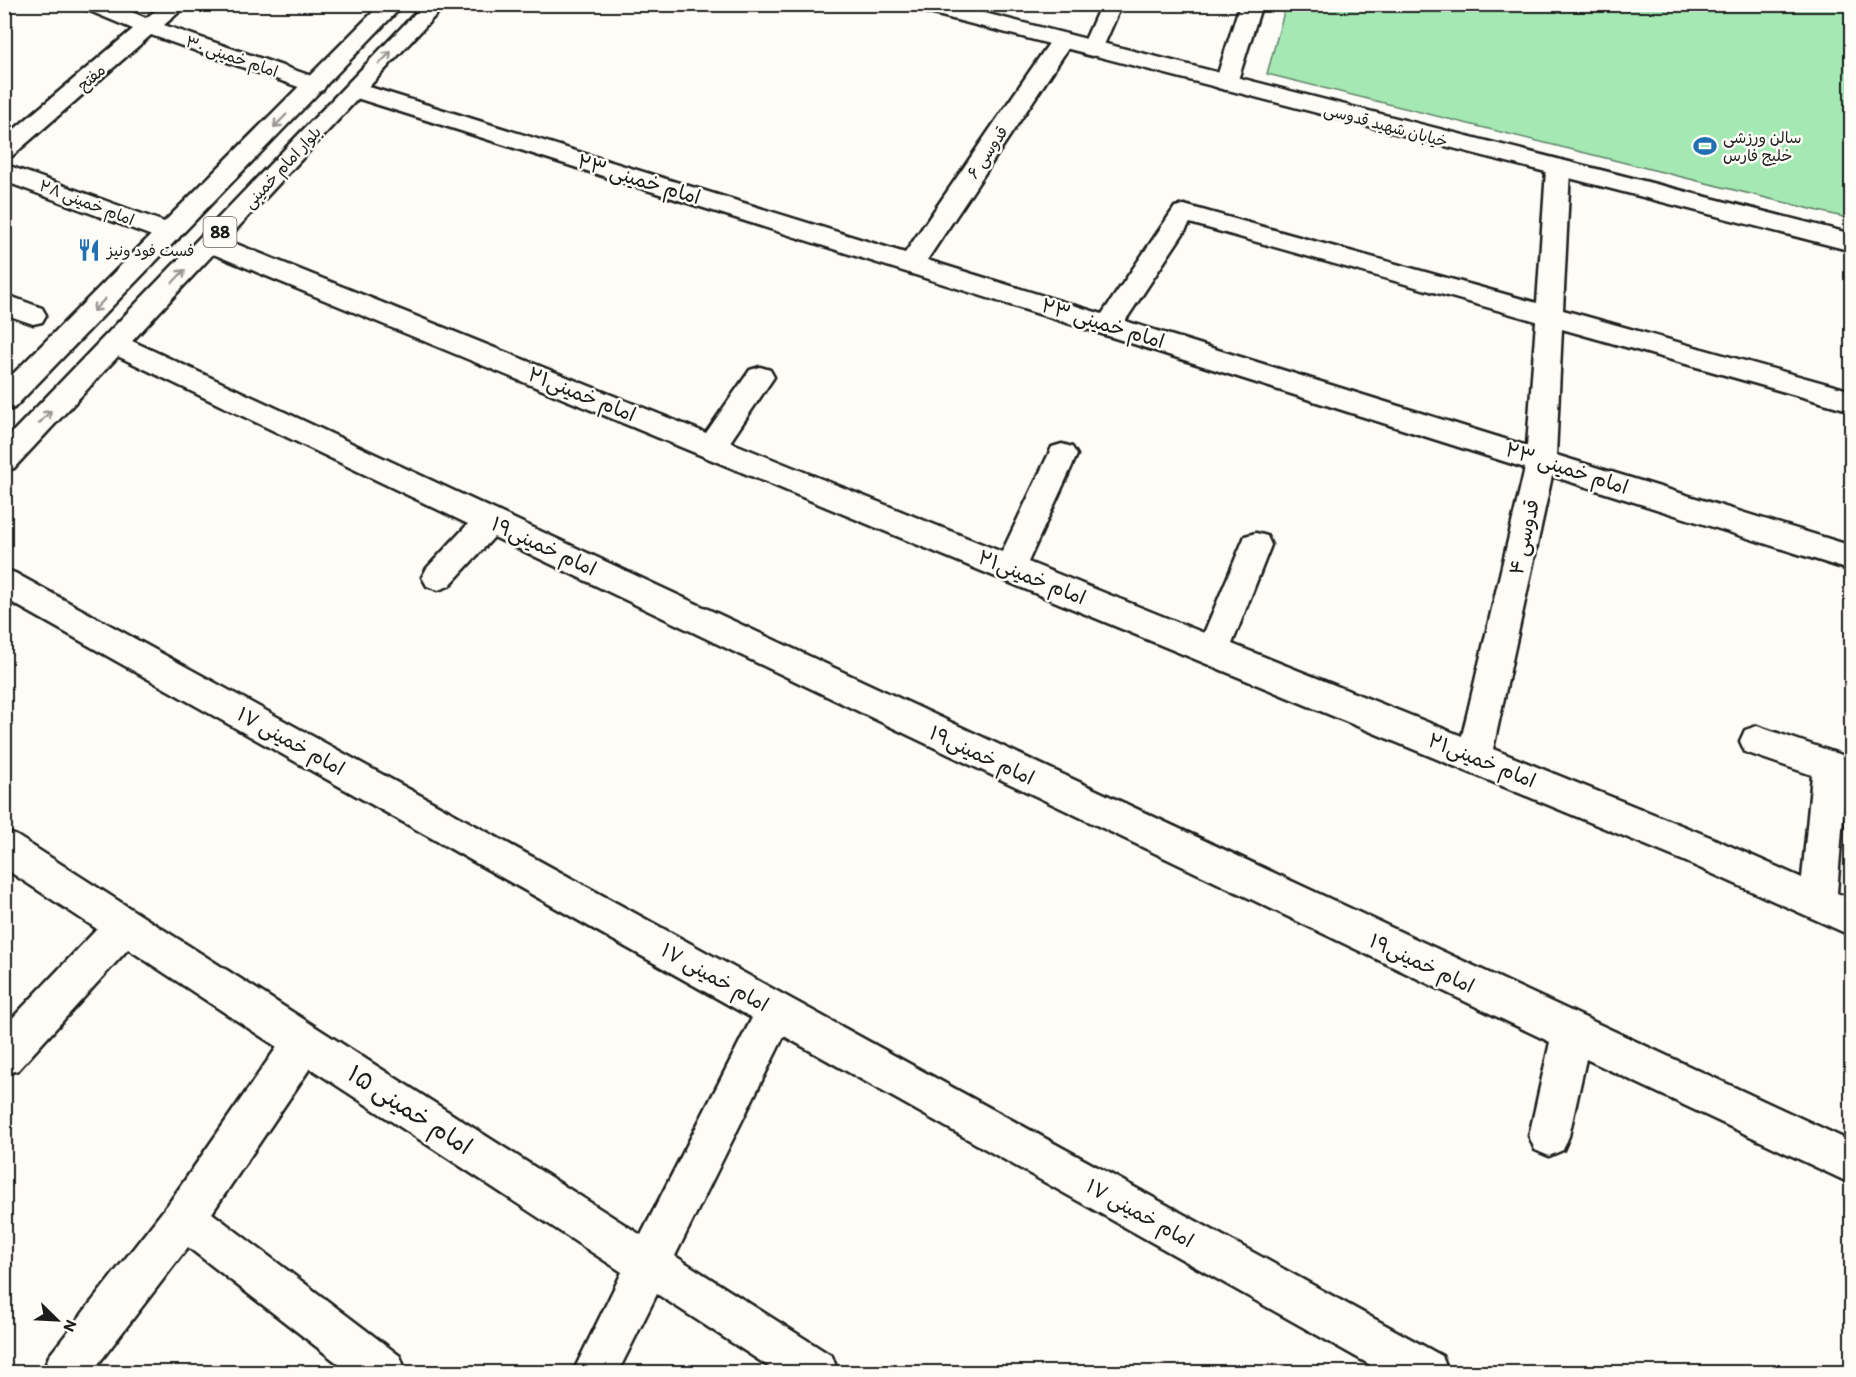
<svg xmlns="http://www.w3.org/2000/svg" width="1856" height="1377" font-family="Itim,'Playpen Sans Arabic',sans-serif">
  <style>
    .green { fill: #a4e8b3; stroke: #608268; stroke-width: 1.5 }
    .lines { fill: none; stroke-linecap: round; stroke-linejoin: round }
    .minor-casing { stroke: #1c1c1c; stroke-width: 5 }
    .major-casing { stroke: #1c1c1c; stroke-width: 5 }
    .highway-casing { stroke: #1c1c1c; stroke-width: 5 }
    .minor { fill: #fdfcf7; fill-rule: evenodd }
    .major { fill: #fdfcf7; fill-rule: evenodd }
    .highway { fill: #fdfcf7; fill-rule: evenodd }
    .oneway { stroke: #989794 }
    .labels { text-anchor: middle; stroke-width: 5; stroke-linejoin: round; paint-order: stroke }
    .far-street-label { font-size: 16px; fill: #1c1c1c; stroke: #fdfcf7 }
    .far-poi-label { font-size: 16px; fill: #1c1c1c; stroke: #fdfcf7; text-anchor: start }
    .shield { fill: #fdfcf7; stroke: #605f5e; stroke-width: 1.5 }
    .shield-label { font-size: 18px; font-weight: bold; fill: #1c1c1c }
    .street-label { font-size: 20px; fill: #1c1c1c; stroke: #fdfcf7 }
    .near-street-label { font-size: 24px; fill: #1c1c1c; stroke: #fdfcf7 }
  </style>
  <rect width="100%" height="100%" fill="#fdfcf7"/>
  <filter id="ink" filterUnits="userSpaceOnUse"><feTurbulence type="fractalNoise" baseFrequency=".0167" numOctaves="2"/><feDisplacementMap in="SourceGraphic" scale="12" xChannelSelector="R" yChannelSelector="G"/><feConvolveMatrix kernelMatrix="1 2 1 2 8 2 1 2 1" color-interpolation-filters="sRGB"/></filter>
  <g filter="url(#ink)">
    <!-- green -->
    <polygon class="green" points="1286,5 1851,5 1851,219 1267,74"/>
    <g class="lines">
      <!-- minor casing -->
      <g class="minor-casing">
        <g id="minor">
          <polygon points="83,4 113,4 146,18 164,4 188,4 164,25 323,80 326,85 323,90 315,92 307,90 151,35 12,156 4,158 4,138 133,29 85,9"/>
          <polygon points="1101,4 1122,4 1100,54 1092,56 1084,54 1081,49"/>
          <polygon points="1240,4 1262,4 1237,83 1234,88 1226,90 1218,88 1215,83"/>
          <path d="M1062,34L1070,36L1073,41L927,260L1102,314L1175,207L1184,205L1537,303L1546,170L1549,165L1558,162L1567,165L1570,170L1563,310L1852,391V411L1562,329L1556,455L1852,546V571L1552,476L1493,749L1710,837L1802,878L1812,775L1745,752L1740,741L1745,730L1757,726L1842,755L1847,766L1837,893L1852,899V936L1684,861L201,249L197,243L201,237L210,235L219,237L706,433L750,370L760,367L770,370L774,377L730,442L1002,552L1052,447L1062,444L1072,447L1077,455L1028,562L1204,633L1245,536L1256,533L1267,536L1271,545L1232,644L1462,736L1525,468L347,95L344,90L347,85L355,83L363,85L905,253L1054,36ZM1190,223L1536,321L1527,446L1125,321Z"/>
          <polygon points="4,164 178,227 182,233 178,239 169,241 160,239 4,181"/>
          <polygon points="4,294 42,308 46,315 42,322 33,324 4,314"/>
          <polygon points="115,333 1852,1142 1852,1184 1586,1059 1569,1136 1563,1150 1549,1156 1535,1150 1529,1136 1550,1042 494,537 449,586 438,590 427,586 422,577 427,568 468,524 105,350 101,343 105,336"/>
          <polygon points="4,569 15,573 1442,1356 1448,1372 1383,1372 784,1036 675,1256 832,1356 838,1372 777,1372 657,1294 618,1372 573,1372 622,1272 310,1068 212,1213 400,1356 406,1372 349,1372 188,1247 92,1372 43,1372 49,1356 169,1203 277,1047 128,949 18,1070 4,1075 4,1027 97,929 4,868 4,831 17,836 641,1235 752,1018 4,598"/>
        </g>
      </g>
      <!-- major casing -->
      <g class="major-casing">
        <polygon id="major" points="912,4 949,4 1852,234 1852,251 914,9"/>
      </g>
      <!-- highway casing -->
      <g class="highway-casing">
        <g id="highway">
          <polygon points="381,4 404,4 14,408 4,411 4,383"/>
          <polygon points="424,4 446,4 14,468 4,471 4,441"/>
        </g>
      </g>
      <!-- minor -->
      <use href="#minor" class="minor"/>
      <!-- major -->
      <use href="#major" class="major"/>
      <!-- highway -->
      <use href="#highway" class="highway"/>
    </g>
    <!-- one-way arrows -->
    <defs><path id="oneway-shaft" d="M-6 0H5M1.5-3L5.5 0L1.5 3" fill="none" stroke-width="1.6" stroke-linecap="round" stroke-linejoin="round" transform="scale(1.5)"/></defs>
    <g class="oneway">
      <use href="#oneway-shaft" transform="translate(385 58) rotate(-46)"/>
      <use href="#oneway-shaft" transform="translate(280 121) rotate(135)"/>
      <use href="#oneway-shaft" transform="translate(179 276) rotate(-46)"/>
      <use href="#oneway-shaft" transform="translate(99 305) rotate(135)"/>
      <use href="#oneway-shaft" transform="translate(45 417) rotate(-47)"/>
    </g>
  </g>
  <!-- icons -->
  <defs>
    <g id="stadium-bare" transform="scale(1.8)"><path d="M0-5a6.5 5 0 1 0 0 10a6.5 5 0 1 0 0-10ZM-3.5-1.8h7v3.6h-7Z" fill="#1f6fb2" stroke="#fdfcf7" stroke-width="2.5" paint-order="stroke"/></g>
    <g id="restaurant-bare" transform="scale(1.8)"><path d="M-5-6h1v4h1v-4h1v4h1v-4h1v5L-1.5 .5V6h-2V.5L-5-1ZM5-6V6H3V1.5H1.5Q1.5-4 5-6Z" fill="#1f6fb2" stroke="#fdfcf7" stroke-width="2.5" paint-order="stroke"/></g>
  </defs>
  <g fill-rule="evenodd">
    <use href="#stadium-bare" x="1705" y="146"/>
    <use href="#restaurant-bare" x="89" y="250"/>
  </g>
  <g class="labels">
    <!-- far-street labels -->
    <g class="far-street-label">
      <text transform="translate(232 56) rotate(19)" y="6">امام خمینی ۳۰</text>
      <text transform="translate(91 77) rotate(-41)" y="6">مفتح</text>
      <text transform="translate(1386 125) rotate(15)" y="6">خیابان شهید قدوسی</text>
      <text transform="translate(987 152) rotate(-56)" y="6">قدوسی ۶</text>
      <text transform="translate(282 167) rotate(-47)" y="6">بلوار امام خمینی</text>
      <text transform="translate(87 202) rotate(21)" y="6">امام خمینی ۲۸</text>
    </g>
    <!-- far-poi labels -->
    <g class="far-poi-label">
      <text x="1723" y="143">سالن ورزشی<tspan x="1723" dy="18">خلیج فارس</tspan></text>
      <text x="107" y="256">فست فود ونیز</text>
    </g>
    <!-- shield labels -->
    <rect class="shield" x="203.5" y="217" width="33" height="30" rx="4.5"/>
    <g class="shield-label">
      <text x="220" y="238">88</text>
    </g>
    <!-- street labels -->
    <g class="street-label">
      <text transform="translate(639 179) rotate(17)" y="7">امام خمینی ۲۳</text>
      <text transform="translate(1103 323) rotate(17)" y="7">امام خمینی ۲۳</text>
      <text transform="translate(582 394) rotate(22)" y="7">امام خمینی۲۱</text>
      <text transform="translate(1567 468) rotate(18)" y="7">امام خمینی ۲۳</text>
      <text transform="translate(1524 537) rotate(-77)" y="7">قدوسی ۴</text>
      <text transform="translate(544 546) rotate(25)" y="7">امام خمینی۱۹</text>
      <text transform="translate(1032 577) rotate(22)" y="7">امام خمینی۲۱</text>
      <text transform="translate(291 741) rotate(29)" y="7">امام خمینی ۱۷</text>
      <text transform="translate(982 755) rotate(25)" y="7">امام خمینی۱۹</text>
      <text transform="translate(1482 760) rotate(22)" y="7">امام خمینی۲۱</text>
      <text transform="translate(1422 963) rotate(25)" y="7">امام خمینی۱۹</text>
      <text transform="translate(715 977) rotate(29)" y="7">امام خمینی ۱۷</text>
      <text transform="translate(1140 1213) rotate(29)" y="7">امام خمینی ۱۷</text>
    </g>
    <!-- near-street labels -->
    <g class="near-street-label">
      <text transform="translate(410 1110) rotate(33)" y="8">امام خمینی ۱۵</text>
    </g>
  </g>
  <!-- margin -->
  <rect width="1856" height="1377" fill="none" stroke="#fdfcf7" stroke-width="24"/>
  <rect x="12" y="12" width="1832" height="1353" fill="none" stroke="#1c1c1c" stroke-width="2" filter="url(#ink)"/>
  <!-- north arrow -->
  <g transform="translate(57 1320) rotate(114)" stroke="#fdfcf7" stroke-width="4.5" paint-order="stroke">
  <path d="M0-4.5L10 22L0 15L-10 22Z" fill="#1c1c1c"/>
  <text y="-9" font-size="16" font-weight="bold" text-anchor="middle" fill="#1c1c1c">N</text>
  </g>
</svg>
